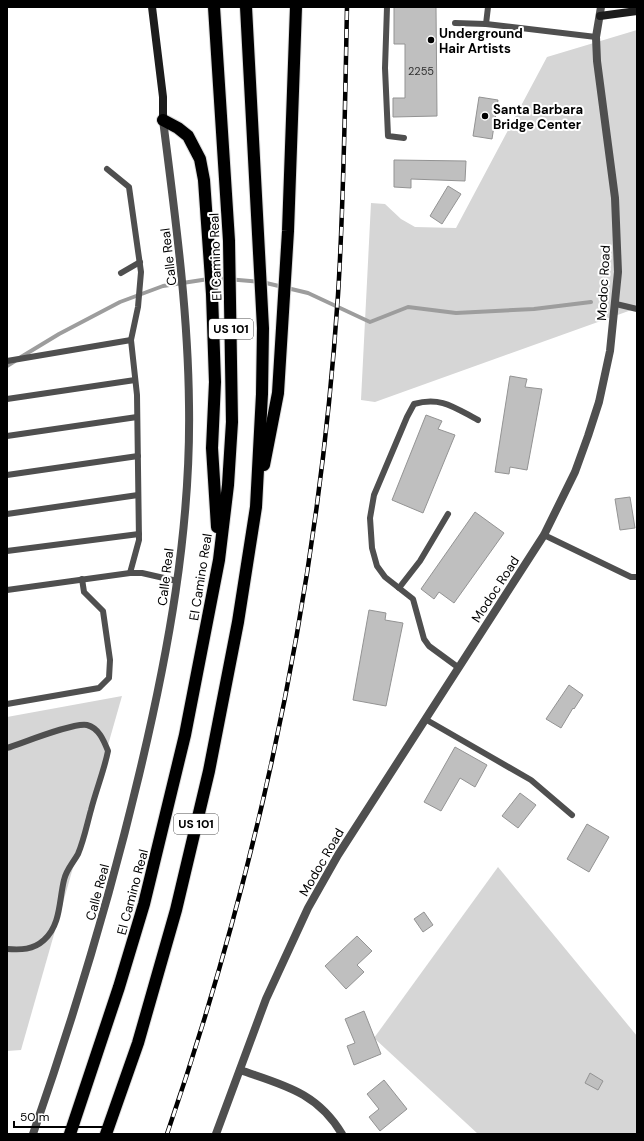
<svg xmlns="http://www.w3.org/2000/svg" width="644" height="1141" font-family="'DM Sans',sans-serif">
  <style>
    .green { fill: #d6d6d6 }
    .lines { fill: none; stroke-linecap: round; stroke-linejoin: round }
    .stream { stroke: #9d9d9d; stroke-width: 4 }
    .building { fill: #bfbfbf; stroke: #939393 }
    .motorway-casing { stroke: #dbdbdb; stroke-width: 14 }
    .service { stroke: #4f4f4f; stroke-width: 6 }
    .tertiary { stroke: #4f4f4f; stroke-width: 8 }
    .secondary { stroke: #1c1c1c; stroke-width: 8 }
    .motorway { stroke: #000; stroke-width: 12 }
    .rail-casing { stroke: #000; stroke-width: 4.5 }
    .rail { stroke: #fff; stroke-width: 3; stroke-dasharray: 9; stroke-linecap: butt }
    .poi-dot { fill: #000; stroke: #fff; stroke-width: 1.5 }
    .labels { text-anchor: middle; stroke-width: 4; stroke-linejoin: round; paint-order: stroke }
    .number-label { font-size: 11px; fill: #303030 }
    .shield { fill: #fff; stroke: #4c4c4c; stroke-width: 1 }
    .shield-label { font-size: 12px; font-weight: bold; fill: #000 }
    .poi-label { font-size: 13px; font-weight: bold; fill: #000; stroke: #fff; text-anchor: start }
    .street-label { font-size: 13px; fill: #000; stroke: #fff }
  </style>
  <rect width="100%" height="100%" fill="#fff"/>
  <!-- green -->
  <g class="green">
    <polygon points="637,30 637,308 375,402 361,400 371,203 385,204 401,219 415,227 456,228 547,57"/>
    <polygon points="122,696 21,1050 7,1051 7,717"/>
    <polygon points="498,867 637,1036 637,1134 478,1134 374,1038"/>
  </g>
  <g class="lines">
    <!-- stream -->
    <g class="stream">
      <polyline points="21,357 59,334 120,302 163,286 215,278 262,282 308,293 370,322 408,307 456,313 534,309 591,302"/>
      <polyline points="7,366 15,361"/>
    </g>
  </g>
  <!-- building -->
  <g class="building">
    <polygon points="394,7 436,7 437,116 393,117 393,98 405,98 405,44 394,44"/>
    <polygon points="479,97 498,100 492,139 473,136"/>
    <polygon points="394,160 466,161 465,181 411,179 411,188 394,187"/>
    <polygon points="448,186 461,194 442,224 430,216"/>
    <polygon points="510,376 527,379 525,387 542,389 527,470 510,467 509,474 495,472"/>
    <polygon points="426,415 442,421 438,429 455,435 423,513 392,500"/>
    <polygon points="630,497 635,528 620,530 615,499"/>
    <polygon points="475,512 504,533 454,603 439,592 434,599 421,589"/>
    <polygon points="369,610 386,613 385,620 403,623 386,706 353,700"/>
    <polygon points="569,685 583,695 574,709 573,708 561,728 546,719"/>
    <polygon points="455,747 487,765 475,787 460,778 441,811 424,802"/>
    <polygon points="520,793 536,805 518,828 502,816"/>
    <polygon points="587,824 609,837 589,872 567,859"/>
    <polygon points="424,912 433,925 423,932 414,919"/>
    <polygon points="357,936 372,951 357,965 364,972 346,989 325,966"/>
    <polygon points="364,1011 381,1054 354,1065 347,1046 355,1043 345,1019"/>
    <polygon points="590,1073 603,1081 598,1090 585,1083"/>
    <polygon points="384,1080 407,1109 380,1131 369,1117 379,1109 367,1094"/>
  </g>
  <g class="lines">
    <!-- motorway casing -->
    <g class="motorway-casing">
      <g id="motorway">
        <polyline points="163,120 178,128 188,136 200,159 204,180 212,294 215,382 212,448 217,527"/>
        <polyline points="264,465 278,393 288,231 296,7"/>
        <polyline points="70,1134 119,987 144,904 185,735 219,560 228,485 232,422 229,241 214,7"/>
        <polyline points="106,1134 138,1043 176,910 209,771 238,622 256,507 262,394 263,328 246,7"/>
      </g>
    </g>
    <!-- service -->
    <g class="service">
      <polyline points="387,7 385,68 388,136 404,138"/>
      <polyline points="455,23 486,24 596,37"/>
      <polyline points="486,24 488,7"/>
      <polyline points="107,169 129,187 141,272 138,307 131,340 137,395 139,540 130,573"/>
      <polyline points="121,273 140,262"/>
      <polyline points="616,304 637,309"/>
      <polyline points="7,361 131,340"/>
      <polyline points="7,399 135,380"/>
      <polyline points="7,436 137,417"/>
      <polyline points="7,475 138,456"/>
      <polyline points="7,514 138,495"/>
      <polyline points="544,535 631,577 637,577"/>
      <polyline points="7,551 139,534"/>
      <polyline points="399,588 420,561 448,514"/>
      <polyline points="7,590 130,573 142,573 177,581"/>
      <path d="M459,668L429,646L424,639L413,599L385,577L377,566L372,548L370,518L374,495L407,417L414,404C441,396 455,408 478,420"/>
      <polyline points="7,704 99,688 109,678 110,660 103,611 84,592 82,579"/>
      <polyline points="425,719 531,780 572,815"/>
      <path d="M7,748C23,743 74,722 87,725C99,728 104,741 108,751C104,771 96,790 91,810C87,824 84,840 78,854C73,863 66,870 64,880C59,900 61,925 44,940C33,950 21,950 7,949"/>
    </g>
    <!-- tertiary -->
    <g class="tertiary">
      <path d="M240,1070C283,1085 317,1092 342,1134"/>
      <path d="M33,1134C74,1016 110,897 139,775C168,654 191,530 189,405C188,309 175,215 163,120"/>
      <polyline points="216,1134 266,999 308,908 338,855 544,535 575,472 588,436 599,402 610,351 618,272 615,198 597,61 596,37 601,7"/>
    </g>
    <!-- secondary -->
    <g class="secondary">
      <polyline points="152,7 163,97 163,120"/>
      <polyline points="600,16 637,11"/>
    </g>
    <!-- motorway -->
    <use href="#motorway" class="motorway"/>
    <!-- rail casing -->
    <g class="rail-casing">
      <path id="rail" d="M167,1134C260,864 319,581 338,295C344,199 345,103 347,7"/>
    </g>
    <!-- rail -->
    <use href="#rail" class="rail"/>
  </g>
  <!-- markers -->
  <g class="poi-dot">
    <circle cx="431" cy="40" r="4"/>
    <circle cx="485" cy="116" r="4"/>
  </g>
  <g class="labels">
    <!-- number labels -->
    <g class="number-label">
      <text x="421" y="75">2255</text>
    </g>
    <!-- shield labels -->
    <g class="shield">
      <rect x="209" y="319" width="44" height="20" rx="3"/>
      <rect x="174" y="814" width="44" height="20" rx="3"/>
    </g>
    <g class="shield-label">
      <text x="231" y="333">US 101</text>
      <text x="196" y="828">US 101</text>
    </g>
    <!-- poi labels -->
    <g class="poi-label">
      <text x="439" y="38">Underground<tspan x="439" dy="15">Hair Artists</tspan></text>
      <text x="493" y="114">Santa Barbara<tspan x="493" dy="15">Bridge Center</tspan></text>
    </g>
    <!-- street labels -->
    <g class="street-label">
      <text transform="translate(168 257) rotate(-97)" y="5">Calle Real</text>
      <text transform="translate(215 257) rotate(-92)" y="5">El Camino Real</text>
      <text transform="translate(603 283) rotate(-87)" y="5">Modoc Road</text>
      <text transform="translate(165 577) rotate(-83)" y="5">Calle Real</text>
      <text transform="translate(200 577) rotate(-81)" y="5">El Camino Real</text>
      <text transform="translate(495 589) rotate(-57)" y="5">Modoc Road</text>
      <text transform="translate(321 862) rotate(-60)" y="5">Modoc Road</text>
      <text transform="translate(97 892) rotate(-75)" y="5">Calle Real</text>
      <text transform="translate(132 892) rotate(-75)" y="5">El Camino Real</text>
    </g>
  </g>
  <!-- border -->
  <rect width="644" height="1141" fill="none" stroke="#000000" stroke-width="16"/>
  <!-- scale -->
  <path d="M14 1121v6h94v-6" fill="none" stroke="#000000" stroke-width="2"/>
  <text x="20" y="1121" font-size="12" fill="#000000" stroke="#ffffff" stroke-width="3" paint-order="stroke">50 m</text>
</svg>
